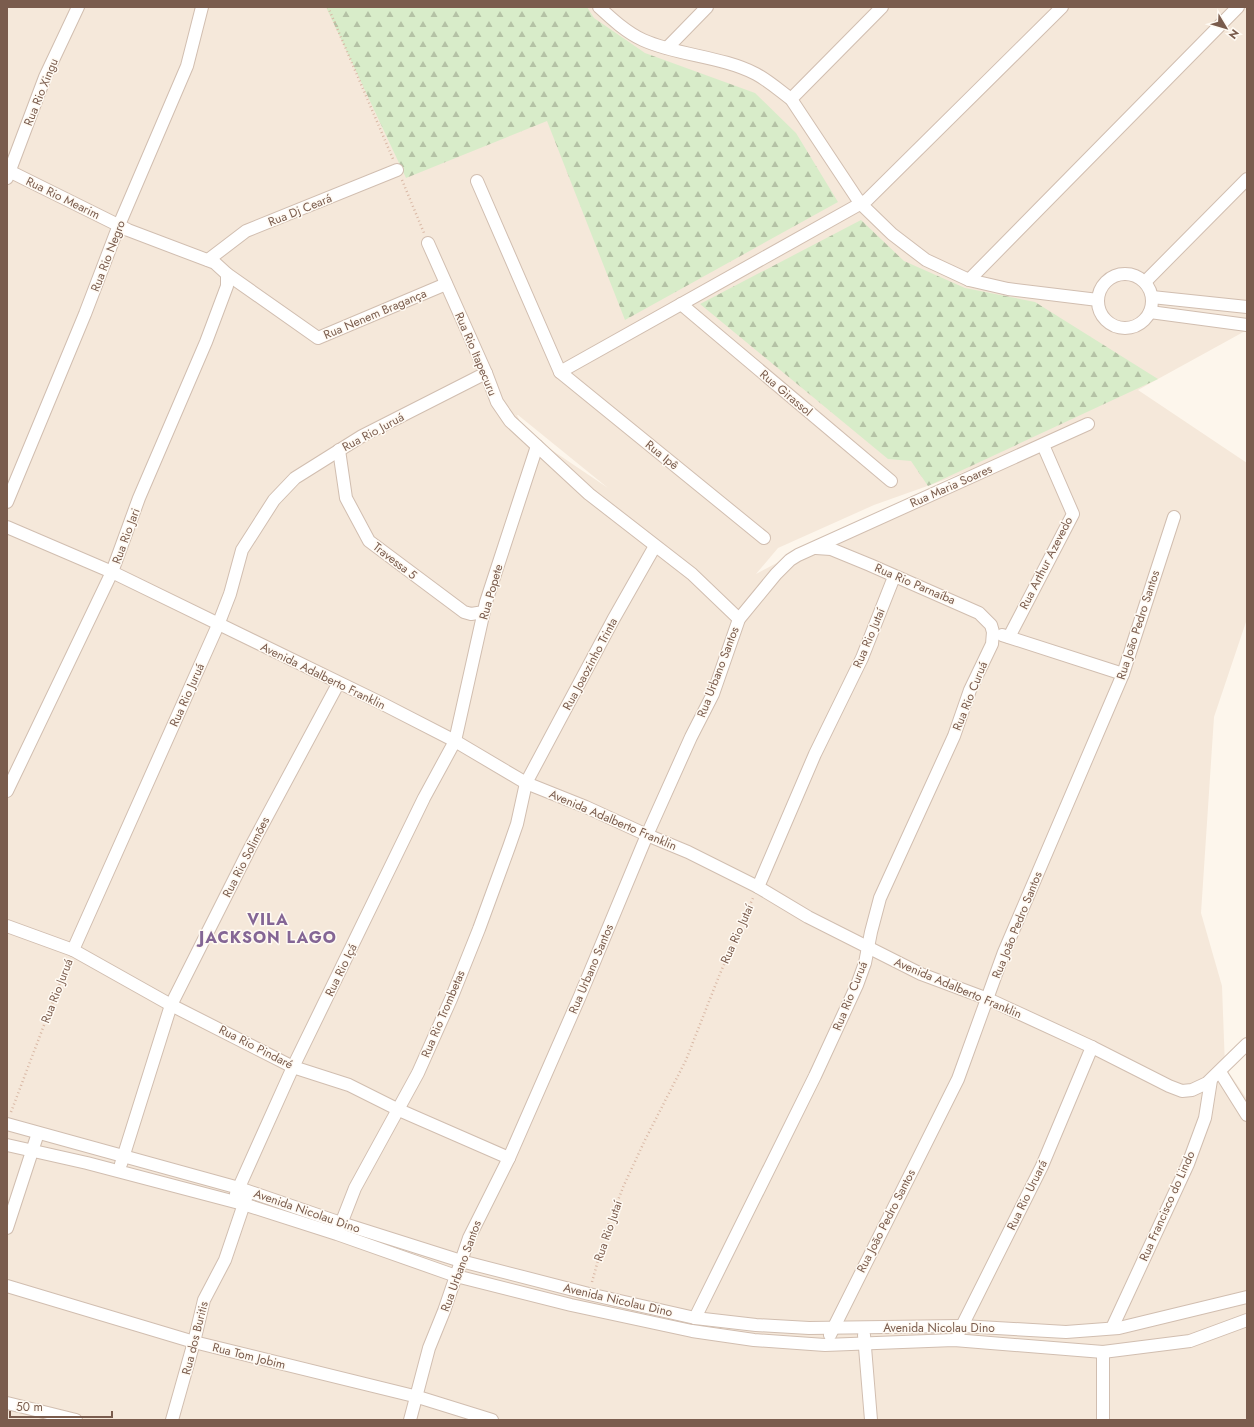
<svg xmlns="http://www.w3.org/2000/svg" width="1254" height="1427" font-family="Jost,sans-serif">
  <style>
    .residential { fill: #f5e8da; fill-rule: evenodd }
    .forest { fill: url(#forest-firs) }
    .lines { fill: none; stroke-linecap: round; stroke-linejoin: round }
    .minor-casing { stroke: #d1beb0; stroke-width: 14 }
    .path { stroke: #d9b8a5; stroke-width: 2.5; stroke-dasharray: 1 3; stroke-linecap: butt }
    .minor { stroke: #fff; stroke-width: 12 }
    .labels { text-anchor: middle; stroke-width: 3; stroke-linejoin: round; paint-order: stroke }
    .street-label { font-size: 12px; fill: #7a5c4d; stroke: #fffaf3 }
    .district-label { font-size: 16px; font-weight: bold; letter-spacing: 1px; fill: #846695; stroke: #fffaf3 }
  </style>
  <defs>
    <pattern id="forest-firs" width="22" height="20" patternUnits="userSpaceOnUse"><rect width="22" height="20" fill="#d8ecc9"/><path d="M5 1l3.5 6h-7zM16 11l3.5 6h-7z" fill="#b4c2a5"/></pattern>
  </defs>
  <rect width="100%" height="100%" fill="#fdf6ec"/>
  <!-- residential -->
  <path class="residential" d="M7,7H1247V330L1138,390L1247,463V619L1214,717L1201,913L1222,986L1225,1067L1247,1099V1420H7ZM517,415H518L608,488L525,432ZM1011,453L950,487L847,526L756,574L778,548L874,505L947,479Z"/>
  <!-- forest -->
  <g class="forest">
    <polygon points="326,7 587,7 594,18 645,53 755,93 796,133 838,202 625,320 547,121 406,178"/>
    <polygon points="861,220 904,261 965,288 1035,302 1158,379 928,486 911,461 888,459 700,304"/>
  </g>
  <g class="lines">
    <!-- minor casing -->
    <g class="minor-casing">
      <g id="minor">
        <path d="M599,7C612,19 626,32 643,40C679,56 721,56 756,74C769,81 780,91 791,99L860,203L892,234L926,260L969,280L1008,289L1098,300"/>
        <polyline points="667,48 707,7"/>
        <polyline points="791,99 882,7"/>
        <polyline points="7,170 128,230 215,263 227,274 318,338 446,284"/>
        <polyline points="7,178 45,77 78,7"/>
        <polyline points="477,181 560,372 764,538"/>
        <polyline points="428,243 486,373 497,402 510,421 589,494 692,574 739,619"/>
        <polyline points="208,260 246,231 397,170"/>
        <circle cx="1125" cy="301" r="27"/>
        <polyline points="969,280 1238,7"/>
        <polyline points="1145,282 1247,179"/>
        <polyline points="1152,297 1247,307"/>
        <polyline points="681,304 891,481"/>
        <polyline points="1150,312 1247,325"/>
        <polyline points="560,372 867,200 1062,7"/>
        <polyline points="339,450 346,498 369,541 464,612 471,614 484,612"/>
        <polyline points="7,502 85,314 119,225 187,66 202,7"/>
        <polyline points="7,527 112,572 381,703 455,741 526,783 586,807 647,835 688,852 758,887 808,917 921,974 988,999 1092,1047 1169,1086 1182,1091 1192,1090 1207,1083 1247,1044"/>
        <polyline points="1002,635 1123,674"/>
        <polyline points="1009,637 1073,514 1043,445"/>
        <polyline points="7,791 112,572 139,498 206,342 227,286 227,274"/>
        <polyline points="758,887 815,754 862,658 894,577"/>
        <polyline points="7,926 73,950 171,1005 293,1067 349,1085 399,1110 509,1158"/>
        <polyline points="73,950 218,625 230,594 242,550 274,500 295,478 362,436 486,373"/>
        <polyline points="1220,1072 1247,1115"/>
        <polyline points="7,1124 239,1188 341,1223 461,1261 589,1294 695,1318 756,1325 809,1328 962,1326 1066,1332 1119,1328 1247,1297"/>
        <polyline points="7,1145 87,1163 243,1204 337,1234 456,1276 571,1305 692,1331 754,1340 825,1345 954,1340 1103,1352 1190,1341 1247,1320"/>
        <polyline points="121,1164 171,1005 250,848 338,684"/>
        <polyline points="236,1194 293,1067 424,798 455,741 486,602 537,446"/>
        <polyline points="7,1228 38,1133"/>
        <polyline points="339,1229 355,1188 418,1073 451,999 479,929 509,847 517,824 526,783 613,620 655,546"/>
        <polyline points="7,1286 194,1342 418,1397 492,1420"/>
        <polyline points="695,1318 815,1076 857,985 865,963 871,932 880,898 954,736 970,690 992,644 993,632 991,625 979,613 870,565 831,549 816,548"/>
        <polyline points="1112,1328 1188,1164 1205,1118 1211,1080"/>
        <polyline points="959,1332 1042,1166 1092,1047"/>
        <polyline points="830,1335 958,1079 1004,952 1123,674 1174,517"/>
        <polyline points="864,1335 871,1420"/>
        <polyline points="7,1403 76,1420"/>
        <polyline points="172,1420 194,1342 204,1300 225,1260 246,1198"/>
        <polyline points="410,1420 429,1348 444,1311 469,1238 509,1158 580,996 647,835 691,737 713,694 739,619 776,574 790,560 798,555 1088,424"/>
        <polyline points="1103,1420 1103,1352"/>
      </g>
    </g>
    <!-- path -->
    <g class="path">
      <polyline points="328,7 393,159"/>
      <polyline points="402,180 424,233"/>
      <polyline points="11,1112 68,962"/>
      <polyline points="592,1282 607,1228 624,1185 645,1140 686,1060 719,976 753,898"/>
    </g>
    <!-- minor -->
    <use href="#minor" class="minor"/>
  </g>
  <g class="labels">
    <!-- street labels -->
    <g class="street-label">
      <text transform="translate(41 92) rotate(-68)" y="4">Rua Rio Xingu</text>
      <text transform="translate(63 198) rotate(26)" y="4">Rua Rio Mearim</text>
      <text transform="translate(300 210) rotate(-22)" y="4">Rua Dj Ceará</text>
      <text transform="translate(108 256) rotate(-69)" y="4">Rua Rio Negro</text>
      <text transform="translate(375 314) rotate(-23)" y="4">Rua Nenem Bragança</text>
      <text transform="translate(476 354) rotate(67)" y="4">Rua Rio Itapecuru</text>
      <text transform="translate(786 393) rotate(40)" y="4">Rua Girassol</text>
      <text transform="translate(373 432) rotate(-28)" y="4">Rua Rio Juruá</text>
      <text transform="translate(662 455) rotate(39)" y="4">Rua Ipê</text>
      <text transform="translate(951 486) rotate(-24)" y="4">Rua Maria Soares</text>
      <text transform="translate(126 536) rotate(-70)" y="4">Rua Rio Jari</text>
      <text transform="translate(395 561) rotate(38)" y="4">Travessa 5</text>
      <text transform="translate(1046 563) rotate(-63)" y="4">Rua Arthur Azevedo</text>
      <text transform="translate(915 584) rotate(23)" y="4">Rua Rio Parnaíba</text>
      <text transform="translate(491 592) rotate(-74)" y="4">Rua Popete</text>
      <text transform="translate(1138 625) rotate(-72)" y="4">Rua João Pedro Santos</text>
      <text transform="translate(869 638) rotate(-67)" y="4">Rua Rio Jutaí</text>
      <text transform="translate(590 664) rotate(-62)" y="4">Rua Joaozinho Trinta</text>
      <text transform="translate(718 672) rotate(-69)" y="4">Rua Urbano Santos</text>
      <text transform="translate(323 676) rotate(26)" y="4">Avenida Adalberto Franklin</text>
      <text transform="translate(187 695) rotate(-66)" y="4">Rua Rio Juruá</text>
      <text transform="translate(970 696) rotate(-68)" y="4">Rua Rio Curuá</text>
      <text transform="translate(613 820) rotate(23)" y="4">Avenida Adalberto Franklin</text>
      <text transform="translate(246 857) rotate(-63)" y="4">Rua Rio Solimões</text>
      <text transform="translate(1017 925) rotate(-68)" y="4">Rua João Pedro Santos</text>
      <text transform="translate(737 934) rotate(-66)" y="4">Rua Rio Jutaí</text>
      <text transform="translate(591 969) rotate(-67)" y="4">Rua Urbano Santos</text>
      <text transform="translate(341 970) rotate(-64)" y="4">Rua Rio Içá</text>
      <text transform="translate(958 988) rotate(23)" y="4">Avenida Adalberto Franklin</text>
      <text transform="translate(57 991) rotate(-69)" y="4">Rua Rio Juruá</text>
      <text transform="translate(850 996) rotate(-68)" y="4">Rua Rio Curuá</text>
      <text transform="translate(443 1014) rotate(-67)" y="4">Rua Rio Trombetas</text>
      <text transform="translate(256 1047) rotate(27)" y="4">Rua Rio Pindaré</text>
      <text transform="translate(1027 1195) rotate(-64)" y="4">Rua Rio Uruará</text>
      <text transform="translate(1167 1206) rotate(-66)" y="4">Rua Francisco do Lindo</text>
      <text transform="translate(307 1211) rotate(19)" y="4">Avenida Nicolau Dino</text>
      <text transform="translate(886 1221) rotate(-63)" y="4">Rua João Pedro Santos</text>
      <text transform="translate(608 1231) rotate(-71)" y="4">Rua Rio Jutaí</text>
      <text transform="translate(461 1266) rotate(-70)" y="4">Rua Urbano Santos</text>
      <text transform="translate(618 1300) rotate(13)" y="4">Avenida Nicolau Dino</text>
      <text x="939" y="1332">Avenida Nicolau Dino</text>
      <text transform="translate(195 1338) rotate(-76)" y="4">Rua dos Buritis</text>
      <text transform="translate(249 1356) rotate(14)" y="4">Rua Tom Jobim</text>
    </g>
    <!-- district labels -->
    <g class="district-label">
      <text x="268" y="925">VILA<tspan x="268" dy="18">JACKSON LAGO</tspan></text>
    </g>
  </g>
  <!-- border -->
  <rect width="1254" height="1427" fill="none" stroke="#7a5c4d" stroke-width="16"/>
  <!-- north arrow -->
  <g transform="translate(1226 28) rotate(128)" stroke="#fffaf3" stroke-width="3" paint-order="stroke">
  <path d="M0-3L7 15L0 10L-7 15Z" fill="#7a5c4d"/>
  <text y="-6" font-size="11" font-weight="bold" text-anchor="middle" fill="#7a5c4d">N</text>
  </g>
  <!-- scale -->
  <path d="M10 1411v6h102v-6" fill="none" stroke="#7a5c4d" stroke-width="2"/>
  <text x="16" y="1411" font-size="12" fill="#7a5c4d" stroke="#fffaf3" stroke-width="3" paint-order="stroke">50 m</text>
</svg>
